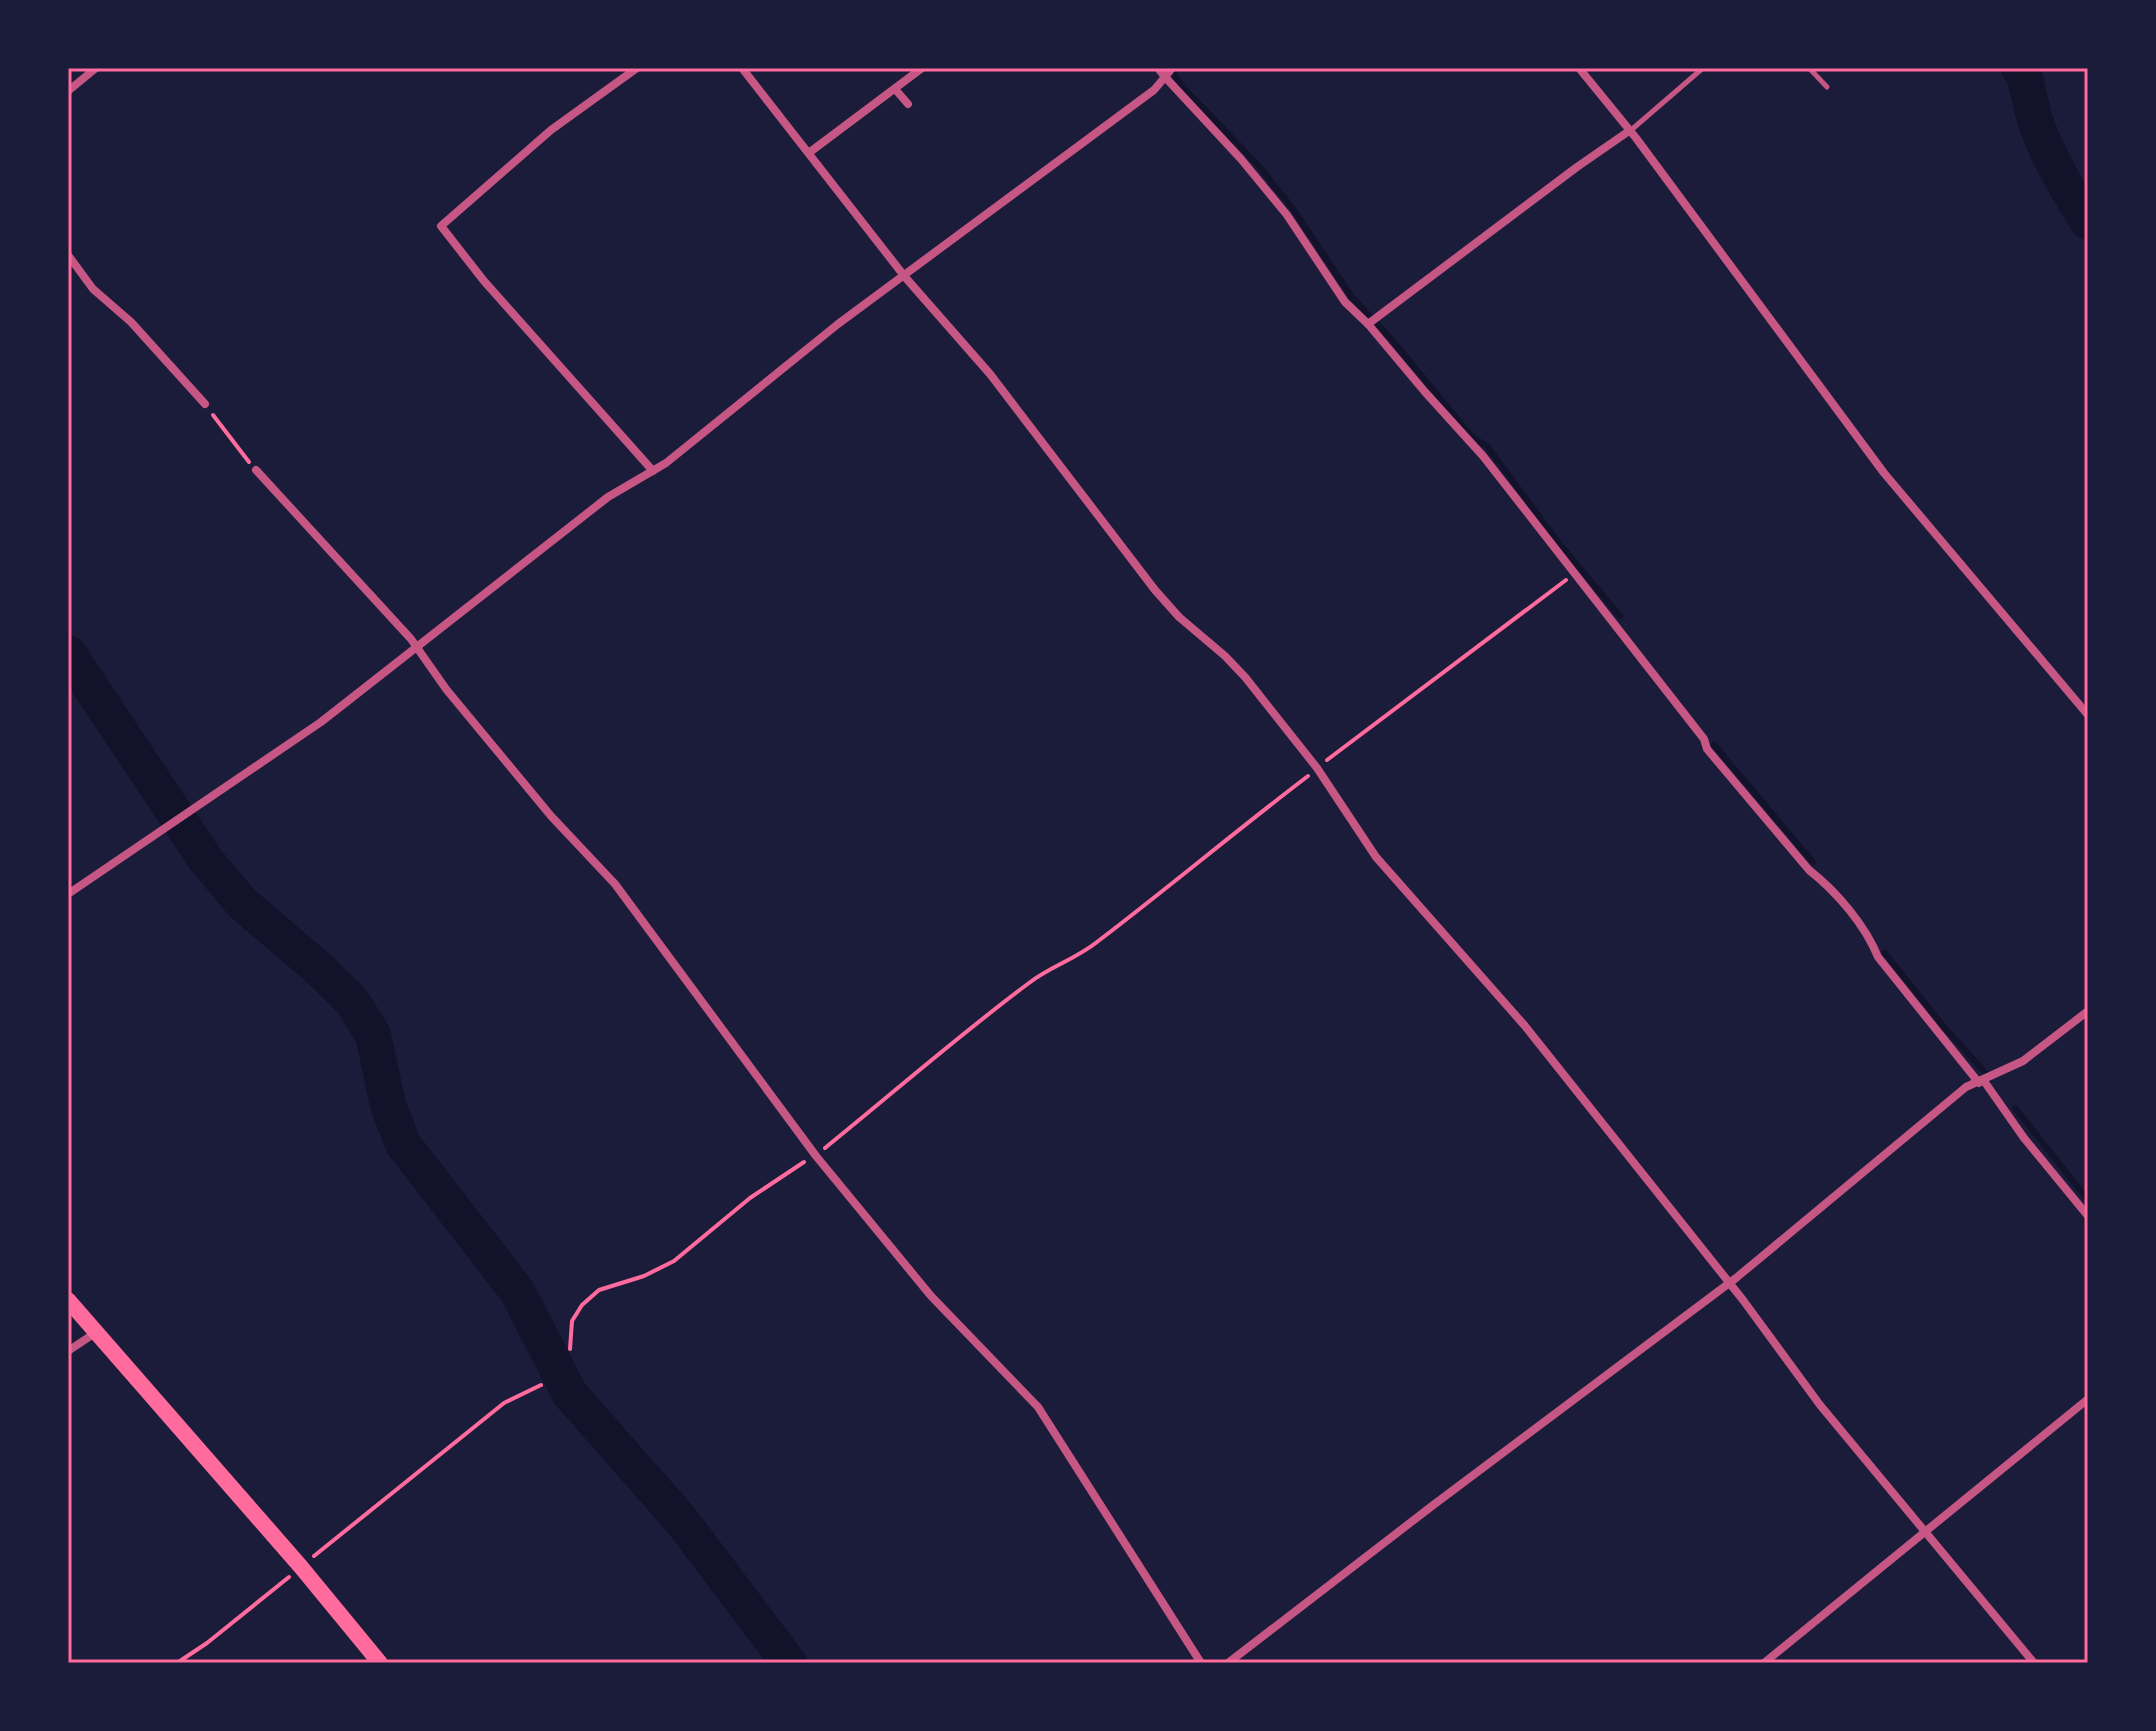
<svg xmlns="http://www.w3.org/2000/svg" width="2156" height="1731" font-family="Montserrat,sans-serif">
  <style>
    .lines { fill: none; stroke-linecap: round; stroke-linejoin: round }
    .stream { stroke: #12122b; stroke-width: 6 }
    .river { stroke: #12122b; stroke-width: 36 }
    .path { stroke: #ff6b9d; stroke-width: 4 }
    .service { stroke: #c65784; stroke-width: 5 }
    .minor { stroke: #c65784; stroke-width: 8 }
    .trunk { stroke: #ff6b9d; stroke-width: 16 }
    .neatline { fill: none; stroke: #ff6b9d; stroke-width: 3 }
  </style>
  <rect width="100%" height="100%" fill="#1b1b3a"/>
  <g class="lines">
    <!-- stream -->
    <g class="stream">
      <polyline points="1170,68 1182,86 1259,166 1294,210 1352,297 1392,340 1472,437 1487,446 1558,542 1620,616"/>
      <polyline points="1714,745 1813,862"/>
      <polyline points="1885,953 1945,1028 1985,1072"/>
      <polyline points="2015,1108 2088,1200"/>
    </g>
    <!-- river -->
    <g class="river">
      <path d="M2019,68L2022,69C2029,89 2031,111 2039,131C2052,164 2069,192 2088,222"/>
      <polyline points="68,653 205,859 243,904 317,967 352,1001 373,1035 388,1105 403,1144 517,1291 570,1394 681,1520 789,1663"/>
    </g>
    <!-- path -->
    <g class="path">
      <polyline points="213,415 249,462"/>
      <polyline points="1327,760 1566,580"/>
      <path d="M825,1148C893,1093 959,1035 1029,983C1049,967 1076,959 1097,942C1168,888 1237,830 1308,776"/>
      <polyline points="570,1349 572,1321 582,1305 599,1290 644,1276 674,1261 750,1198 804,1162"/>
      <polyline points="314,1556 504,1403 541,1385"/>
      <polyline points="177,1663 207,1643 289,1577"/>
    </g>
    <!-- service -->
    <g class="service">
      <polyline points="1809,68 1827,87"/>
      <polyline points="1630,131 1703,68"/>
    </g>
    <!-- minor -->
    <g class="minor">
      <polyline points="637,68 551,130 441,226 484,281 653,471"/>
      <polyline points="742,68 905,277 990,374 1155,590 1179,617 1225,656 1245,677 1317,768 1376,857 1525,1026 1743,1300 1820,1405 2034,1663"/>
      <polyline points="1158,68 1165,77 1172,68"/>
      <polyline points="1579,68 1636,138 1884,473 2088,715"/>
      <polyline points="895,89 908,104"/>
      <polyline points="68,91 96,68"/>
      <polyline points="810,152 922,68"/>
      <polyline points="68,255 93,289 131,322 205,404"/>
      <polyline points="1368,324 1577,167 1629,131"/>
      <polyline points="256,470 411,639 446,689 551,816 615,884 816,1156 931,1296 1038,1407 1201,1663"/>
      <path d="M68,894L321,722L608,497L666,463L838,324L1154,90L1165,77L1241,159L1287,215L1345,302L1368,324L1425,392L1483,456L1704,739L1707,749L1809,870C1837,892 1865,925 1878,957L1979,1083"/>
      <polyline points="1984,1081 2024,1138 2088,1216"/>
      <polyline points="68,1351 95,1333"/>
      <polyline points="1228,1663 1432,1506 1736,1278 1966,1087 2023,1061 2088,1011"/>
      <polyline points="1764,1663 2088,1399"/>
    </g>
    <!-- trunk -->
    <polyline class="trunk" points="68,1300 301,1567 380,1663"/>
  </g>
  <!-- border -->
  <rect width="2156" height="1731" fill="none" stroke="#1b1b3a" stroke-width="140"/>
  <rect x="70" y="70" width="2016" height="1591" class="neatline"/>
</svg>
